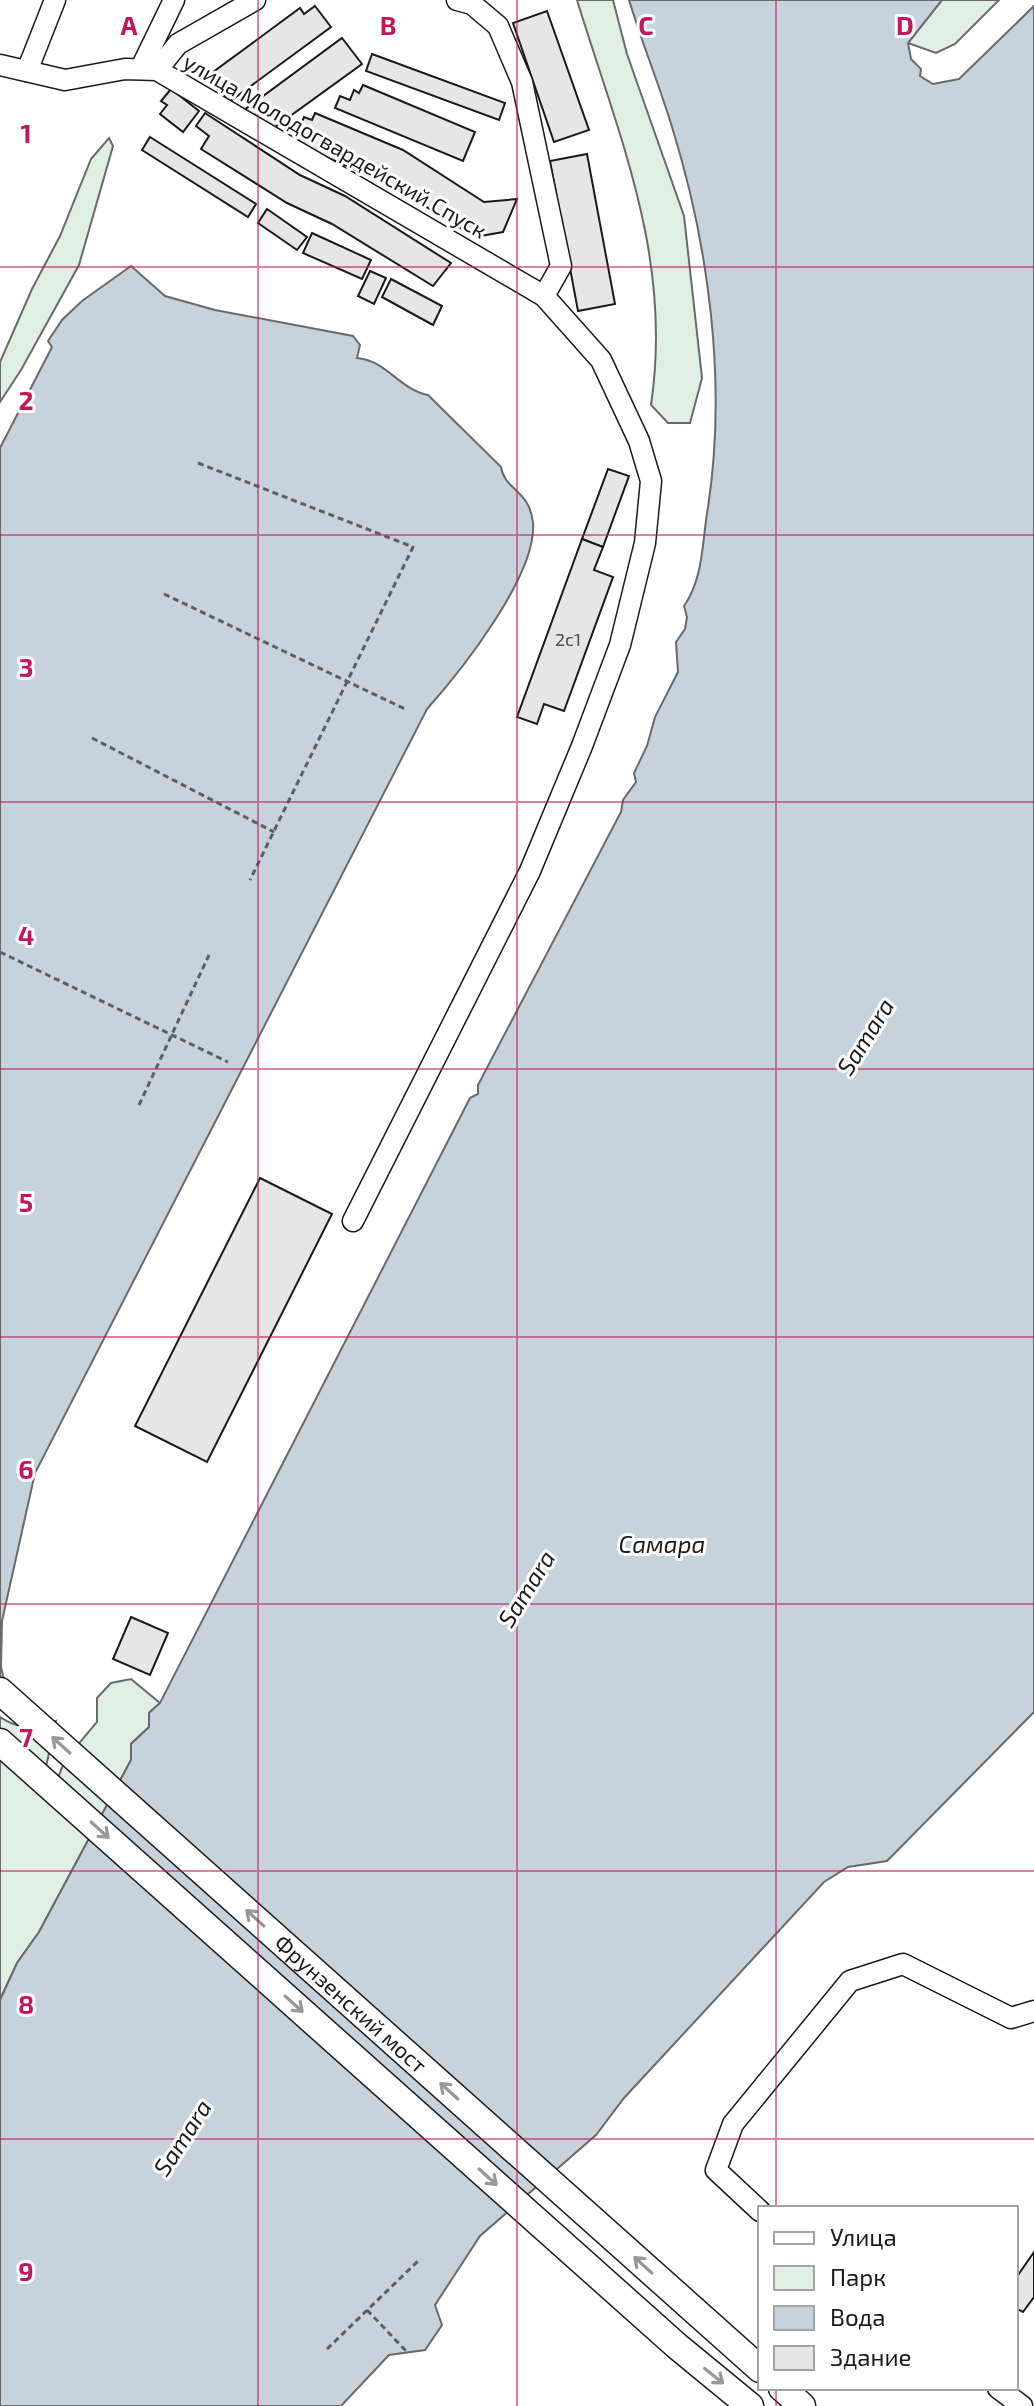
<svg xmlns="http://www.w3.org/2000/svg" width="1034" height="2406" font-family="'Exo 2',sans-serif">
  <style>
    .green { fill: #e0efe3; stroke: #6a6a6a; stroke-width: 2 }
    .water { fill: #c6d2dc; stroke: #6a6a6a; stroke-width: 2 }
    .building { fill: #e6e6e6; stroke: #1a1a1a; stroke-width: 2 }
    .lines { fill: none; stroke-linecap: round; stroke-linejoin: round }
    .minor-casing { stroke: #1a1a1a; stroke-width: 23 }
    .major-casing { stroke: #1a1a1a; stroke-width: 29 }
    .path { stroke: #5f5f5f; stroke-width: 3; stroke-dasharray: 6 4; stroke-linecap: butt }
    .minor { stroke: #fff; stroke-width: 20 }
    .major { stroke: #fff; stroke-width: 26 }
    .oneway { stroke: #989898 }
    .grid { fill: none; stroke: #c2185b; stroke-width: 2; stroke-opacity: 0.55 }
    .labels { text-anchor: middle; stroke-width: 6; stroke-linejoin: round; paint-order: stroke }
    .number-label { font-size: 18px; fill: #4d4d4d }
    .street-label { font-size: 22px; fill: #1a1a1a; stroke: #fff }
    .water-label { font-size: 24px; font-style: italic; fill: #1a1a1a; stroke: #fff }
    .grid-label { font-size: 26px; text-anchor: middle; font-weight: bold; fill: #c2185b; stroke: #fff; stroke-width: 6; stroke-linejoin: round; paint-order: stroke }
  </style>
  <rect width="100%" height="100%" fill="#fff"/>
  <!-- green -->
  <g class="green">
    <path d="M577,0H613L627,54L684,216L702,378L690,423H668L651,405C673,258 619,137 577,0Z"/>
    <polygon points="942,0 999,0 955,44 936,53 908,43"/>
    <polygon points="109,138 113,146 79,265 21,370 0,402 0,362 32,289 60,236 91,159"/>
    <path d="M131,1679L160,1703L149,1713V1727L131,1744V1760L39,1932L17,1963L0,2000V1717C19,1730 35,1729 56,1721L44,1776L56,1783L65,1760L97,1722V1698L111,1683Z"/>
  </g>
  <!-- water -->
  <g class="water">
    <path d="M629,0H942L908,43L911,59L921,69L920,76L933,84L959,79L1034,6V1712L887,1861L848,1867L824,1882L624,2098L596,2135L480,2236L435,2305L442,2325L425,2350L389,2355L341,2406H0V2000L17,1963L39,1932L131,1760V1744L149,1727V1713L160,1703L470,1098L478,1094V1085L621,812L623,800L636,782L634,773L647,746L655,717L678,672L676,642L685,629L687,617L684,606C704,577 702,541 708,507C727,383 709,246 672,127C659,84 642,43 629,0Z"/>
    <path d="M131,266L165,296L215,310L353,336L360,345L357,358C386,360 400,390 428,395L501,467C505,491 530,490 533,523C537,575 461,671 427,709L35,1473L2,1621L1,1667L6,1689L0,1699V448L52,347L48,341L62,320L82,301Z"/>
  </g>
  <!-- building -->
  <g class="building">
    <polygon points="315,6 331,27 229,102 209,75 300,8 304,14"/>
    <polygon points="547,11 589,130 554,142 513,23"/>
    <polygon points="342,38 362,64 268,132 255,115 250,119 244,110"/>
    <polygon points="372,54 505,103 499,120 366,71"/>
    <polygon points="363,85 475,132 463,161 335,108 340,96 350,100 354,90 359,93"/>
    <polygon points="171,89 199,111 183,132 160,114 167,105 161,101"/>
    <polygon points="205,113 300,175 345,196 451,263 433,286 332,224 287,203 201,149 209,136 196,126"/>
    <polygon points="315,113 403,150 484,202 517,199 503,232 475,237 389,184 293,143 304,117 312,120"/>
    <polygon points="150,137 256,204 248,217 142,150"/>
    <polygon points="587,154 615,304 578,311 550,161"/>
    <polygon points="267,209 307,237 297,250 258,223"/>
    <polygon points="312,233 371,260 362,279 303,253"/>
    <polygon points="370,271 386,278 374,304 358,296"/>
    <polygon points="391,279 442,306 433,325 382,297"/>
    <polygon points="608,469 629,476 603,547 582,539"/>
    <polygon points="582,539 603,547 594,570 613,577 564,711 544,704 537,724 517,717"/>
    <polygon points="260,1178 332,1214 207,1462 135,1426"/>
    <polygon points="131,1617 168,1633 150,1675 113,1659"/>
    <polygon points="1034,2252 1034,2297 1023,2312 1016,2308 1016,2278"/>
  </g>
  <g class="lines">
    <!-- minor casing -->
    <g class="minor-casing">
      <g id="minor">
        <polyline points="457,0 472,4 498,26 522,82 561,266 544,296"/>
        <polyline points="0,65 65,80 125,69 157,70 544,296 601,360 639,441 651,481 645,543 620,645 582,746 530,871 353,1221"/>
        <polyline points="141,68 174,0"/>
        <polyline points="157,70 178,44 255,0"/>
        <polyline points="27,71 55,0"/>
        <polyline points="760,2211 716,2170 733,2124 850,1981 903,1964 1011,2018 1034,2011"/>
        <polyline points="998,2388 1022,2406"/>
      </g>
    </g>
    <!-- major casing -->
    <g class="major-casing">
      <g id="major">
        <path id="s1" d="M0,1691L760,2369"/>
        <polyline points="0,1742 677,2346 750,2406"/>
        <polyline points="782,2388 802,2406"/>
      </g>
    </g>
    <!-- path -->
    <g class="path">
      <polyline points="198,463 413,547 250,880"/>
      <polyline points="164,594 405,709"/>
      <polyline points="92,738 274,832"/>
      <polyline points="0,952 228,1062"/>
      <polyline points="139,1105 209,955"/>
      <polyline points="367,2310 408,2353"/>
      <polyline points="327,2349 418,2261"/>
    </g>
    <!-- minor -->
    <use href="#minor" class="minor"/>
    <!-- major -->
    <use href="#major" class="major"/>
  </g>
  <!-- one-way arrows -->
  <defs><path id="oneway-shaft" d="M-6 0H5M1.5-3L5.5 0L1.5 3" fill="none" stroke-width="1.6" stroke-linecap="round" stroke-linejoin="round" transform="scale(2)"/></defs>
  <g class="oneway">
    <use href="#oneway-shaft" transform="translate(61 1745) rotate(-138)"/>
    <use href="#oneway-shaft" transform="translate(100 1830) rotate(42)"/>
    <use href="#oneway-shaft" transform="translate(255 1918) rotate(-138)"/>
    <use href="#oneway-shaft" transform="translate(294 2004) rotate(42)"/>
    <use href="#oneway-shaft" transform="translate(449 2091) rotate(-138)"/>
    <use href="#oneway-shaft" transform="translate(488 2177) rotate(42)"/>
    <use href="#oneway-shaft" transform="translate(643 2265) rotate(-138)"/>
    <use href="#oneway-shaft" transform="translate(714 2376) rotate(39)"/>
  </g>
  <!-- grid -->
  <path class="grid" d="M258,0V2406M517,0V2406M776,0V2208M0,267H1034M0,535H1034M0,802H1034M0,1069H1034M0,1337H1034M0,1604H1034M0,1871H1034M0,2139H1034M776,2388V2406"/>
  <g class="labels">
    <!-- number labels -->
    <g class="number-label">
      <text x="568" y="646">2с1</text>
    </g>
    <!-- street labels -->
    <g class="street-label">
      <text transform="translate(335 146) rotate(30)" y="8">улица Молодогвардейский Спуск</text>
      <text dy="8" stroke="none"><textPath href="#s1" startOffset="470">Фрунзенский мост</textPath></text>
    </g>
    <!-- water labels -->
    <g class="water-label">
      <text transform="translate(866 1037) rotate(-58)" y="8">Samara</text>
      <text x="662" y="1553">Самара</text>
      <text transform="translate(527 1589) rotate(-58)" y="8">Samara</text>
      <text transform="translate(183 2138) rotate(-57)" y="8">Samara</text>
    </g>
  </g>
  <g class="grid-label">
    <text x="129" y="35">A</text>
    <text x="388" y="35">B</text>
    <text x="646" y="35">C</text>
    <text x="905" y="35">D</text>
    <text x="26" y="143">1</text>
    <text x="26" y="410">2</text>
    <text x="26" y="677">3</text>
    <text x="26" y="945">4</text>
    <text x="26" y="1212">5</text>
    <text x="26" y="1479">6</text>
    <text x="26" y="1747">7</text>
    <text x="26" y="2014">8</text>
    <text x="26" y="2281">9</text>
  </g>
  <!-- legend -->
  <rect x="758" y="2206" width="260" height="184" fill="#ffffff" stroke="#a3a3a3" stroke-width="2"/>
  <rect x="774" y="2232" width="40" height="12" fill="#ffffff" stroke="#a3a3a3" stroke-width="2"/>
  <text x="830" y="2246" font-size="24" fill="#1a1a1a">Улица</text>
  <rect x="774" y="2266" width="40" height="24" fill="#e0efe3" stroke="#a3a3a3" stroke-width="2"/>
  <text x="830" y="2286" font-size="24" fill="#1a1a1a">Парк</text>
  <rect x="774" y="2306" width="40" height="24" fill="#c6d2dc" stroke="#a3a3a3" stroke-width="2"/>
  <text x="830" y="2326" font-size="24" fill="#1a1a1a">Вода</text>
  <rect x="774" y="2346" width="40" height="24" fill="#e6e6e6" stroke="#a3a3a3" stroke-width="2"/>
  <text x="830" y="2366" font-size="24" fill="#1a1a1a">Здание</text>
</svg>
